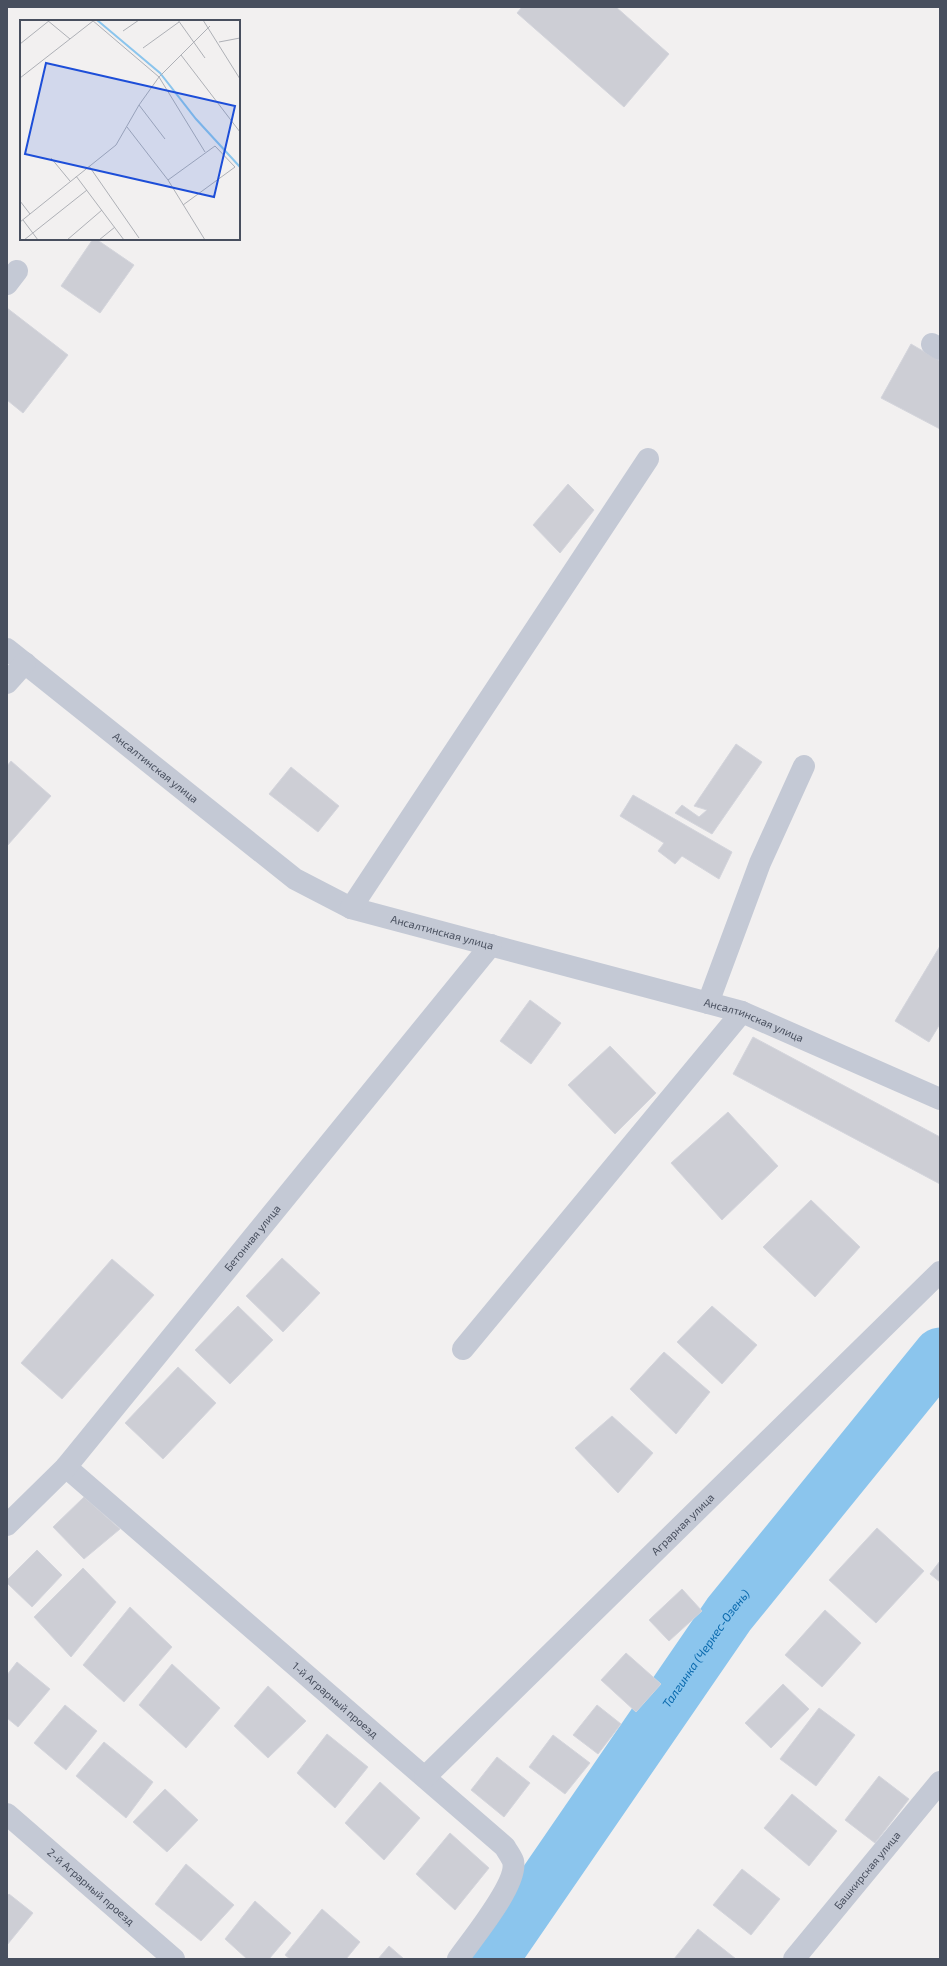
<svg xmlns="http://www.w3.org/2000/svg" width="947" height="1966" font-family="'Exo 2',sans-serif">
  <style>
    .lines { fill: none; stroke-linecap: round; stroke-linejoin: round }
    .river { stroke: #8bc5ed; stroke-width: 53 }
    .building { fill: #cdced5; stroke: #d4d5dc }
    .minor { stroke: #c4c9d5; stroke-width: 22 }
    .labels { text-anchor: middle; stroke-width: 3.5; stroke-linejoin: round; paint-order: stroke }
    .street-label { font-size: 11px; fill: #484f5e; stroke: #fff }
    .water-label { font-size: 12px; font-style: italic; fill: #0a6aae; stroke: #fff }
    .inset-river { fill: none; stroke: #8bc5ed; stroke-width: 2 }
    .inset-road { fill: none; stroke: #aeb0b6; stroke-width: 1 }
    .view { fill: #1d4ed8; fill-opacity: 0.15; stroke: #1d4ed8; stroke-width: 2 }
    .inset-edge { fill: none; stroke: #484f5e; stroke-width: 2 }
  </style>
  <rect width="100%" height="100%" fill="#f2f0f0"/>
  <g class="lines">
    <!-- river -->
    <path class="river" id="s1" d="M492,1959L729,1614L940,1354"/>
  </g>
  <!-- building -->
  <g class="building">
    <polygon points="522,7 616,7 669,54 624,107 517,13"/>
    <polygon points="93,239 96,239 134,265 100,313 61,286"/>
    <polygon points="7,308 68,355 23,413 7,400"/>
    <polygon points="911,344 940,361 940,429 881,398"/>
    <polygon points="568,484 594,510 560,553 533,525"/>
    <polygon points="736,744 762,762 712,834 675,813 682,805 699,817 707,810 694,806"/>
    <polygon points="11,761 51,796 7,846 7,766"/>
    <polygon points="291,767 339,806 318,832 269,794"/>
    <polygon points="633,795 732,852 719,879 682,856 675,864 658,851 664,843 620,816"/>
    <polygon points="940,946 940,1024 929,1042 895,1021"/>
    <polygon points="530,1000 561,1023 531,1064 500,1041"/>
    <polygon points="753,1037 940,1137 940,1184 733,1074"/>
    <polygon points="610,1046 656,1093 615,1134 568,1085"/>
    <polygon points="728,1112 778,1166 722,1220 671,1163"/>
    <polygon points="811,1200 860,1247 815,1297 763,1247"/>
    <polygon points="282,1258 320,1293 283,1332 246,1296"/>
    <polygon points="112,1259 154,1295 62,1399 21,1363"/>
    <polygon points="238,1306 273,1340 230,1384 195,1350"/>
    <polygon points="712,1306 757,1345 722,1384 677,1342"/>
    <polygon points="664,1352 710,1392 676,1434 630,1389"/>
    <polygon points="178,1367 216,1403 163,1459 125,1423"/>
    <polygon points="612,1416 653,1453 618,1493 575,1448"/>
    <polygon points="84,1497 120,1529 84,1559 53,1527"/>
    <polygon points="877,1528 924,1571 876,1623 829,1580"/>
    <polygon points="37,1550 62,1575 32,1607 7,1583 7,1580"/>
    <polygon points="940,1561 940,1582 930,1574"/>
    <polygon points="83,1568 116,1602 71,1657 34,1617"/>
    <polygon points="682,1589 702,1611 669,1641 649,1620"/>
    <polygon points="130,1607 172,1647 124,1702 83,1665"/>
    <polygon points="825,1610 861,1643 822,1687 785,1655"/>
    <polygon points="626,1653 661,1684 636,1712 601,1680"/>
    <polygon points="17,1662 50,1689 18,1727 7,1718 7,1675"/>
    <polygon points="172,1664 220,1708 186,1748 139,1705"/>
    <polygon points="783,1684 809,1709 771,1748 745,1723"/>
    <polygon points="268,1686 306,1721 268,1758 234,1726"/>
    <polygon points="65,1705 97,1731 66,1770 34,1743"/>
    <polygon points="597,1705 621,1724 598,1754 573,1735"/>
    <polygon points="819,1708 855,1735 816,1786 780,1759"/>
    <polygon points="327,1734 368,1767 335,1808 297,1773"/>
    <polygon points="553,1735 590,1763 565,1794 529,1767"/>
    <polygon points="104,1742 153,1782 126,1818 76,1776"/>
    <polygon points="497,1757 530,1783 504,1817 471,1790"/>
    <polygon points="879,1776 909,1799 875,1843 845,1820"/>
    <polygon points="380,1782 420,1818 384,1860 345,1823"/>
    <polygon points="165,1789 198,1820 167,1852 133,1822"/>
    <polygon points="792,1794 837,1831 809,1866 764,1828"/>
    <polygon points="450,1833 489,1868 455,1910 416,1874"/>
    <polygon points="186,1864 234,1905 201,1941 155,1904"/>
    <polygon points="742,1869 780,1899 751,1935 713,1905"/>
    <polygon points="9,1894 33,1913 7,1945 7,1896"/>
    <polygon points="255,1901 291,1933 269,1959 247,1959 225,1939"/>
    <polygon points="322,1909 360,1942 346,1959 290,1959 285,1955"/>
    <polygon points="698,1929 736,1959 674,1959"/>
    <polygon points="389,1946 404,1959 378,1959"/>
  </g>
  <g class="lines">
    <!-- minor -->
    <g class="minor">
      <polyline points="7,284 17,271"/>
      <polyline points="932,344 940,349"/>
      <path id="s2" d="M7,649L295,879L351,908L742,1012L940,1099"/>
      <polyline points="7,683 25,663"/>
      <polyline points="351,908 648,459"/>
      <polyline points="708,1003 760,863 804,766"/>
      <polyline points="463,1349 742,1012"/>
      <path id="s3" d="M66,1467L505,1847C507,1851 511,1856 513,1861C519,1883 471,1940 458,1959"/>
      <path id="s4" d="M7,1525L66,1467L491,945"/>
      <path id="s5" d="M425,1777L940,1272"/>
      <path id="s6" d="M7,1814L174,1959"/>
      <path id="s7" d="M794,1959L940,1782"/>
    </g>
  </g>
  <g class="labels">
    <!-- street labels -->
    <g class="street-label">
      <text dy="4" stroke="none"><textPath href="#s2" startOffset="190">Ансалтинская улица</textPath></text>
      <text dy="4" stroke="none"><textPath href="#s2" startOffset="526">Ансалтинская улица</textPath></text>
      <text dy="4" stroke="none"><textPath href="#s2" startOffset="850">Ансалтинская улица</textPath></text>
      <text dy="4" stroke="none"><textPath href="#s4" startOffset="378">Бетонная улица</textPath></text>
      <text dy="4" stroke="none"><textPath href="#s5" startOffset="361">Аграрная улица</textPath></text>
      <text dy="4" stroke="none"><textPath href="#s3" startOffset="356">1-й Аграрный проезд</textPath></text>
      <text dy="4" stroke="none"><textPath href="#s7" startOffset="115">Башкирская улица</textPath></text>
      <text dy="4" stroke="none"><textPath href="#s6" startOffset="111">2-й Аграрный проезд</textPath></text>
    </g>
    <!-- water labels -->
    <g class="water-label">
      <text dy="4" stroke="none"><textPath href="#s1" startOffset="377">Талгинка (Черкес-Озень)</textPath></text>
    </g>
  </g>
  <!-- overview -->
  <g transform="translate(20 20)">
    <rect width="220" height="220" fill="#f2f0f0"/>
    <path class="inset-river" d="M77,0L140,53L176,99L220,147"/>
    <path class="inset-road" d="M27,0L50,19M72,0L139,57L185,132M158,0L185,38M183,0L220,59M103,11L119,0M199,22L220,18M0,24L30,0M123,28L159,2M161,35L220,112M0,58L73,1M119,85L145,119M107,107L148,160L185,220M31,138L50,161M69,146L119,218M56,156L104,220M148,160L195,126L215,147L163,185M0,181L10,194M3,200L18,220M0,202L96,125L119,85L139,57L190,6M4,220L67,170M47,220L82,190M79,220L95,207"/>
    <path class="view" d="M26,43L215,86L194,177L5,134Z"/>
    <rect width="220" height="220" class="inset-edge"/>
  </g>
  <!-- border -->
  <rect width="947" height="1966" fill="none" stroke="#484f5e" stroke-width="16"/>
</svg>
